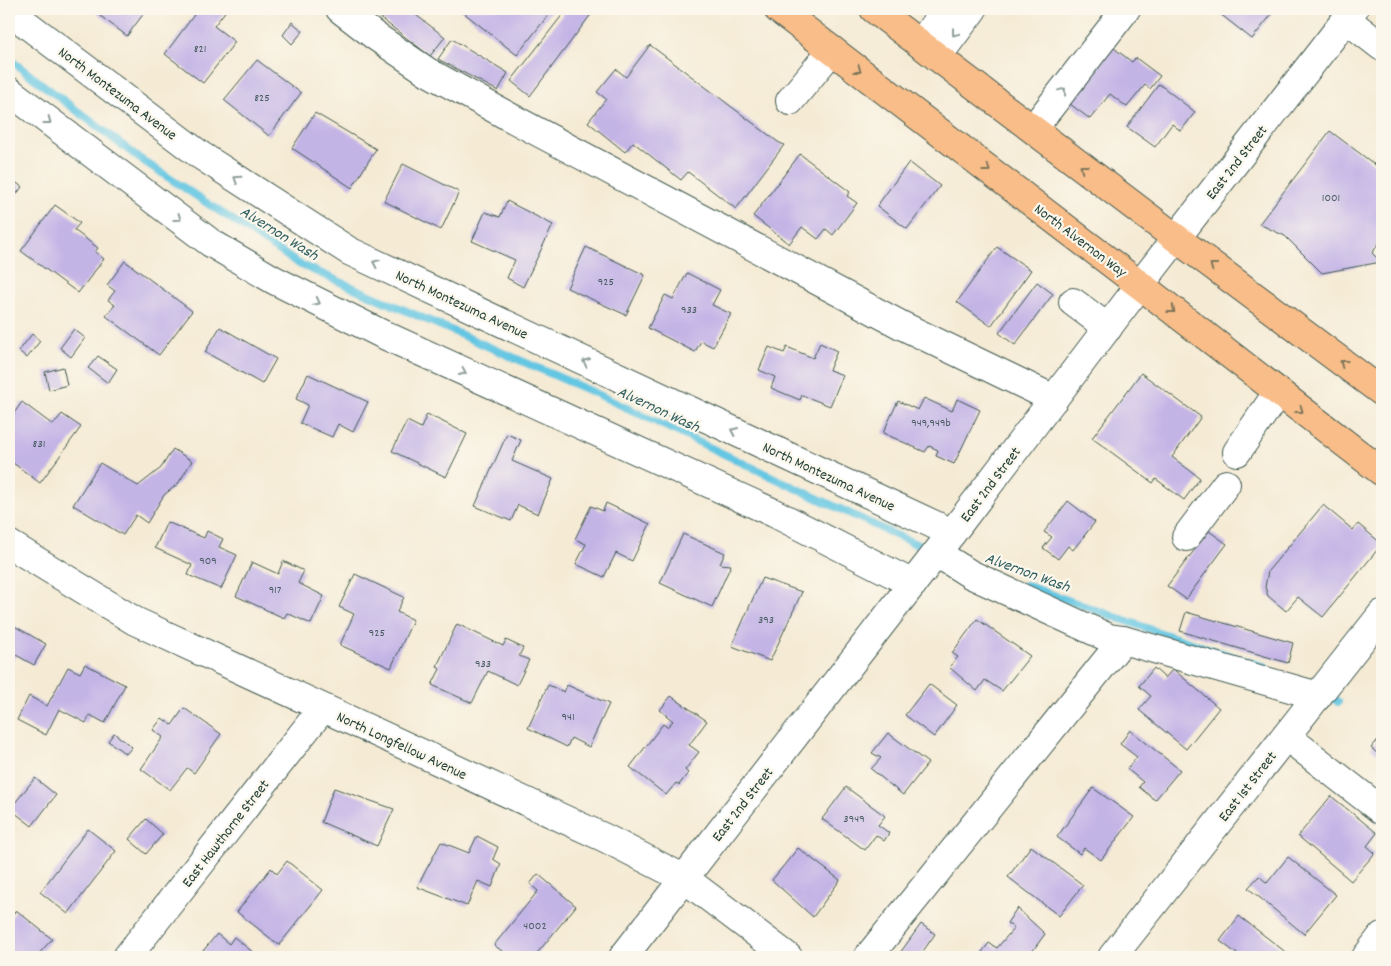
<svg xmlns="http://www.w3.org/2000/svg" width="1391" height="966" font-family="Dekko,sans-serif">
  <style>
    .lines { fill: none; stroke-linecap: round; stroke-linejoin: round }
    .stream { stroke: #64c6e2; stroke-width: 8 }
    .building { fill: #c3b4e6 }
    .minor-casing { stroke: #3f574c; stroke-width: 30 }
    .major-casing { stroke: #3f574c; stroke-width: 30 }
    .minor { stroke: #fff; stroke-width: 28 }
    .major { stroke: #f8bd89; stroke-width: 28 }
    .oneway { stroke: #8f9e9a }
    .oneway2 { stroke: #81775a }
    .labels { text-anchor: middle; stroke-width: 4.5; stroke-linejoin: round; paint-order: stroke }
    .number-label { font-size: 12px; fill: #485b60 }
    .street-label { font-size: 15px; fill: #1f3d34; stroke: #fbf7ec }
    .water-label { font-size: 16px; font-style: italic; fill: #305f60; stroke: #fbf7ec }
  </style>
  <rect width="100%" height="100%" fill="#fbf7ec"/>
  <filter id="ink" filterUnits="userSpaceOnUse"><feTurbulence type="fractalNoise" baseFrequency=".02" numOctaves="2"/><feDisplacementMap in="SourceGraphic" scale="10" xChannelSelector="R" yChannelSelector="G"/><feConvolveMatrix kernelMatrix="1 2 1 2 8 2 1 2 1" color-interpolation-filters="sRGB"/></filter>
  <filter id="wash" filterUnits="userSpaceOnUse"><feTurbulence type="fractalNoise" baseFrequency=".0096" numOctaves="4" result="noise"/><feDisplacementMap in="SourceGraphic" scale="20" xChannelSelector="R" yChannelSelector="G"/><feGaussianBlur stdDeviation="1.12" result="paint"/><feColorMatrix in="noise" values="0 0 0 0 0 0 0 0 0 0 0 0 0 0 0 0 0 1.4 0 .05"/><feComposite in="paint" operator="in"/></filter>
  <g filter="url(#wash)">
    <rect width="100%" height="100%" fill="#f5ebd5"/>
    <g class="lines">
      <!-- stream -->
      <g class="stream">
        <polyline points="9,59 139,158 299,264 595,393 893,534 932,551"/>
        <polyline points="1025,585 1155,631 1265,667"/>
        <polyline points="1325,692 1338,702"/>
      </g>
    </g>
    <g id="blocks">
      <!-- building -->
      <g class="building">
        <polygon points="91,9 147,9 127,36"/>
        <polygon points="186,9 227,9 214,26 235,42 203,83 165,54 194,15"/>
        <polygon points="385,9 408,9 445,37 430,56 379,17"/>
        <polygon points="459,9 553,9 517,55"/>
        <polygon points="567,9 595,9 530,96 511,81"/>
        <polygon points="1223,9 1276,9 1252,39 1219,13"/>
        <polygon points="292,22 303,31 292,44 283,35"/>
        <polygon points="452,39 508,73 498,91 438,59"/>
        <polygon points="650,45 778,142 784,145 736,209 688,172 681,180 633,142 625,152 588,122 606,99 597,92 616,69 626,77"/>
        <polygon points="1110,45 1132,62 1136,58 1160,76 1150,89 1145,85 1127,107 1110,94 1090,119 1066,101"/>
        <polygon points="257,60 301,93 269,136 224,100"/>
        <polygon points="1159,84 1195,112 1181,131 1172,124 1155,147 1127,127"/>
        <polygon points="315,113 376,149 352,188 292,148"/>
        <polygon points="1330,131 1382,170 1382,239 1372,253 1381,262 1322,273 1285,236 1259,224"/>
        <polygon points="800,154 850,192 847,196 857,203 833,235 826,229 818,239 802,227 789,244 753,216"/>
        <polygon points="909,162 940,186 907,229 877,206"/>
        <polygon points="403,164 459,192 441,230 384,201"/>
        <polygon points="9,177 22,187 9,204"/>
        <polygon points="507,201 553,225 523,287 507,278 515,260 472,241 485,212 500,217"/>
        <polygon points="55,205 80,223 74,230 98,248 95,252 104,259 78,293 21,251"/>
        <polygon points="586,247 645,275 626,315 567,288"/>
        <polygon points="997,247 1031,270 991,326 957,302"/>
        <polygon points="125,261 192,311 159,355 106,316 115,305 108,300 115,291 107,285"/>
        <polygon points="687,273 720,290 712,305 731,314 713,347 701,341 695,352 648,328 665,295 673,299"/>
        <polygon points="1037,282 1053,294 1015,345 999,333"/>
        <polygon points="220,327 276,359 262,384 205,352"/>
        <polygon points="74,329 85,338 71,357 60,348"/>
        <polygon points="32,334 40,341 27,358 19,351"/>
        <polygon points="820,343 837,351 829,370 843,375 830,406 802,395 800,400 771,388 775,377 759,370 769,347 784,353 787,347 813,358"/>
        <polygon points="98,356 117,369 108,383 88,368"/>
        <polygon points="63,367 67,385 49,390 45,372"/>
        <polygon points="1141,373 1201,417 1172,457 1200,478 1184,500 1156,479 1153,483 1092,438"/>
        <polygon points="308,374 368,402 353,432 338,424 332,437 300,423 308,405 296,399"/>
        <polygon points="924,398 952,411 957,399 980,410 954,464 936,456 938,450 929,446 925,452 883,433 898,401 918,410"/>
        <polygon points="22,402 53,425 62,414 81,427 40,483 9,460 9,420"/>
        <polygon points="427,414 467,434 446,477 392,451 407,421 421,428"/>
        <polygon points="507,434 521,440 512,461 553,479 538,514 518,505 511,521 475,506"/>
        <polygon points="173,449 192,461 178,484 164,495 147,523 136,515 123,535 73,505 100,463 138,486 161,468"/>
        <polygon points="1068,501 1095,522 1073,550 1068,546 1058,559 1043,548 1052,537 1044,532"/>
        <polygon points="606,503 650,524 632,561 616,553 604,577 576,564 586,544 575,539 591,506 603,511"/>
        <polygon points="1323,505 1353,530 1358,524 1382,544 1323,617 1298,597 1286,611 1268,596 1265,587 1268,571"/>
        <polygon points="167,522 204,538 207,531 223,539 219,547 237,555 221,589 188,575 192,565 155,548"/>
        <polygon points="1209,531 1227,544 1186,599 1167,586"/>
        <polygon points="683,534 725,553 720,564 731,565 712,607 660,583"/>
        <polygon points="283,561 304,571 298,583 324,596 311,624 287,613 284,618 236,596 252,562 278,574"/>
        <polygon points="355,574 404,597 397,612 413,620 391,668 340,645 354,614 339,607"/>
        <polygon points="762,578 802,592 770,661 732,646"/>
        <polygon points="1186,612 1293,643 1288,663 1180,631"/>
        <polygon points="977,619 1030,656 1002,691 985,680 977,691 949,667 958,657 952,653"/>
        <polygon points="9,623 46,644 34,665 16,655 9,668"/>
        <polygon points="457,624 503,646 506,640 523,648 519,656 529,660 517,685 488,671 472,703 432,685 440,669 437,666"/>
        <polygon points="85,664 125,685 105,723 90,715 86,723 59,709 46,735 17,720 29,696 47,706 68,667 80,673"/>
        <polygon points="1154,668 1165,678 1173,669 1219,708 1186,749 1139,710 1151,696 1139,686"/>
        <polygon points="929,684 957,705 934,737 905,715"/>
        <polygon points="548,685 564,692 567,685 609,704 589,747 571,738 567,747 528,728"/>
        <polygon points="671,696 707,721 689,745 699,752 685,770 688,773 679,785 676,783 666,795 630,767 663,724 667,727 673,721 660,710"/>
        <polygon points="184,708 221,734 194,773 187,768 170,790 141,769 163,737 153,730 162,718 172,725"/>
        <polygon points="1130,730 1180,770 1155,800 1139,787 1143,782 1127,769 1137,757 1120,744"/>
        <polygon points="114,733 132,747 126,754 108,741"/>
        <polygon points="888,733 928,763 903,795 871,769 881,758 872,753"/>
        <polygon points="1382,735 1382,757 1371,748"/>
        <polygon points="35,778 56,795 32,826 10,809"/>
        <polygon points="846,787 885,816 878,825 889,833 884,841 876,835 865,850 822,819"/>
        <polygon points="334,788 394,809 377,846 321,822"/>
        <polygon points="1093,788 1134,817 1101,860 1084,848 1080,854 1057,837"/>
        <polygon points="1331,796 1377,833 1367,846 1375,853 1351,881 1298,836"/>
        <polygon points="146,819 163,834 146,854 129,839"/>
        <polygon points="88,829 116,851 68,914 40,892"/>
        <polygon points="477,836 498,847 493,859 501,864 492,887 478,881 467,906 417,887 441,842 469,853"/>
        <polygon points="1031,846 1083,885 1059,916 1008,877"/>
        <polygon points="798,848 840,880 813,917 772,880"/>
        <polygon points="1288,857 1336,895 1304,934 1248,888 1259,876 1267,883"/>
        <polygon points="287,861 323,890 279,945 237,912 271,868 277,874"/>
        <polygon points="538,874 576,906 534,957 510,957 494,945 538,891 530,884"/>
        <polygon points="1017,908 1045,934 1028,957 989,957 982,952 989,943 997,948 1014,928 1007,923"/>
        <polygon points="16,910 52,939 36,957 28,955 26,957 9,957 9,920"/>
        <polygon points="1239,916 1292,957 1241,957 1220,941"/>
        <polygon points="921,924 935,934 919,957 897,957"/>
        <polygon points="217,934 229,944 234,937 259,957 198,957"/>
        <polygon points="945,952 952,957 942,957"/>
      </g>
    </g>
  </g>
  <g filter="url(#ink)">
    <use href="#blocks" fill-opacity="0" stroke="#3f574c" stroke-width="1"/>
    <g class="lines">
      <!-- minor casing -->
      <g class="minor-casing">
        <g id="minor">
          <polyline points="340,9 375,36 428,72 506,115 901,325 1054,399"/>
          <polyline points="9,11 200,155 349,251 952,533"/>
          <polyline points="1346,19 1382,47"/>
          <polyline points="920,44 946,9"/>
          <polyline points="937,57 973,9"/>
          <polyline points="9,91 211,243 274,280 382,334 774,513 913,584"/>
          <polyline points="790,101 832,50"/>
          <polyline points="1033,129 1126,9"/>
          <polyline points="1073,302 1108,328"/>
          <polyline points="1237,452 1278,392"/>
          <polyline points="1186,537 1226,484"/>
          <polyline points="9,544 135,621 605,838 685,879 788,957"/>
          <polyline points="937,553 970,574 1109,638 1123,640 1318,696"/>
          <polyline points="1286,736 1382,811"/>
          <polyline points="127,957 322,709"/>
          <polyline points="623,957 952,533 1140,285 1354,9"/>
          <polyline points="868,957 1123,640"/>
          <polyline points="1112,957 1382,614"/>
          <polyline points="1366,957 1382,936"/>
        </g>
      </g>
      <!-- major casing -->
      <g class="major-casing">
        <g id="major">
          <polyline points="778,9 1140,285 1382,472"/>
          <polyline points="874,9 1176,238 1382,392"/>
        </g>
      </g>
      <!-- minor -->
      <use href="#minor" class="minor"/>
      <!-- major -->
      <use href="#major" class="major"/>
    </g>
    <!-- one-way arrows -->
    <defs><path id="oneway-chevron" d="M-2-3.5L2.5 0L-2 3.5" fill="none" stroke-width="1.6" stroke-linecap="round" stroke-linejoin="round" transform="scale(1.25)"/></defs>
    <g class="oneway">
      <use href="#oneway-chevron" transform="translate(955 33) rotate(127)"/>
      <use href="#oneway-chevron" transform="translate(1063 91) rotate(-53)"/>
      <use href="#oneway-chevron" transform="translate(48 121) rotate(37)"/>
      <use href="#oneway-chevron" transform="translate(237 179) rotate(-147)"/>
      <use href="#oneway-chevron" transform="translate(178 218) rotate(36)"/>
      <use href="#oneway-chevron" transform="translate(376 263) rotate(-155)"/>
      <use href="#oneway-chevron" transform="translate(317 302) rotate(27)"/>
      <use href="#oneway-chevron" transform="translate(586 362) rotate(-155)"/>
      <use href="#oneway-chevron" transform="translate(463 372) rotate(25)"/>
      <use href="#oneway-chevron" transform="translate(734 431) rotate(-155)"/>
    </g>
    <g class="oneway2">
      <use href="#oneway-chevron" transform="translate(858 70) rotate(37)"/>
      <use href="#oneway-chevron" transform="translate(1083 168) rotate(-143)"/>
      <use href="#oneway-chevron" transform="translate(987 169) rotate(37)"/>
      <use href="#oneway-chevron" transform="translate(1213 266) rotate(-143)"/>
      <use href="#oneway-chevron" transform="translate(1172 310) rotate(38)"/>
      <use href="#oneway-chevron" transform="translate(1343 363) rotate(-143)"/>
      <use href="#oneway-chevron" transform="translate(1300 410) rotate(37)"/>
    </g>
  </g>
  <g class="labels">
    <!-- number labels -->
    <g class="number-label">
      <text x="200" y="52">821</text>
      <text x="262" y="101">825</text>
      <text x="1331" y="201">1001</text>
      <text x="606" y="285">925</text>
      <text x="689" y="313">933</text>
      <text x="931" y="426">949,949b</text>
      <text x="39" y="447">831</text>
      <text x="208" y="564">909</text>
      <text x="275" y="593">917</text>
      <text x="766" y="623">393</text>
      <text x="377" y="636">925</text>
      <text x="483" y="667">933</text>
      <text x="568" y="720">941</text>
      <text x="854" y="822">3949</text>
      <text x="535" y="929">4002</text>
    </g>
    <!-- street labels -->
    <g class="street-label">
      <text transform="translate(118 93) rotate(37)" y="5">North Montezuma Avenue</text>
      <text transform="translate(1236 162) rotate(-52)" y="5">East 2nd Street</text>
      <text transform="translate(1081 240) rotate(37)" y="5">North Alvernon Way</text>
      <text transform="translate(462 304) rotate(25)" y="5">North Montezuma Avenue</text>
      <text transform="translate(829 476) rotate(25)" y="5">North Montezuma Avenue</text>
      <text transform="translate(990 484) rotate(-53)" y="5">East 2nd Street</text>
      <text transform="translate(402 745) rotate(25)" y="5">North Longfellow Avenue</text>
      <text transform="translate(1247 786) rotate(-52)" y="5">East 1st Street</text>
      <text transform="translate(742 804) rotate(-52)" y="5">East 2nd Street</text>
      <text transform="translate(225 833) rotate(-52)" y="5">East Hawthorne Street</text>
    </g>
    <!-- water labels -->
    <g class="water-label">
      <text transform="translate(280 232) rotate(32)" y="6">Alvernon Wash</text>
      <text transform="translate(659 408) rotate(25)" y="6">Alvernon Wash</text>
      <text transform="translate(1028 571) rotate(20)" y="6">Alvernon Wash</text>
    </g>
  </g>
  <!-- margin -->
  <rect width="1391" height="966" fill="none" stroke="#fbf7ec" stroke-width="30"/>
</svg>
